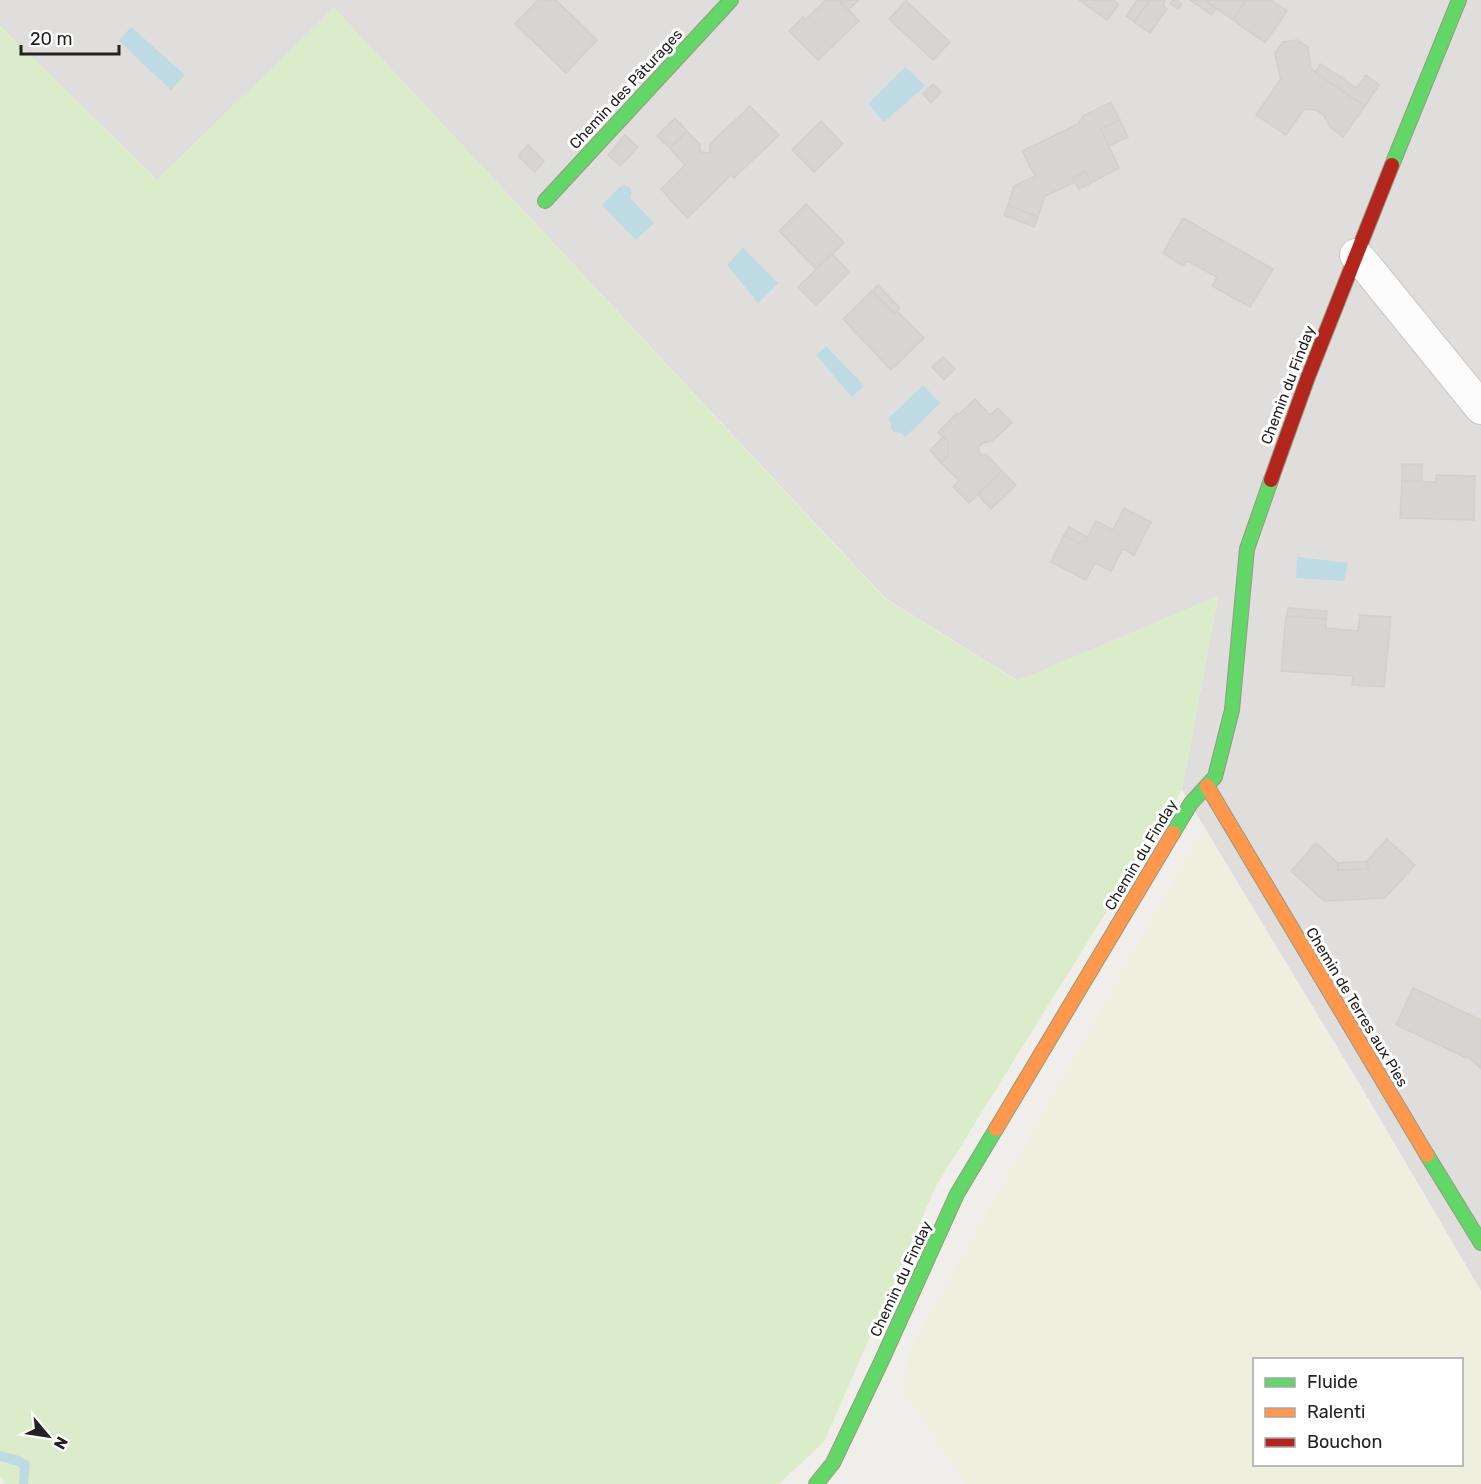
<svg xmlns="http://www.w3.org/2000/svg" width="1481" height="1484" font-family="Rubik,sans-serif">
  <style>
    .residential { fill: #dfdedc }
    .farmland { fill: #eeefde; fill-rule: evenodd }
    .grass { fill: #dbecca }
    .water { fill: #bedae2 }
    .building { fill: #d7d4d1; stroke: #d3d0cb; stroke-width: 1.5 }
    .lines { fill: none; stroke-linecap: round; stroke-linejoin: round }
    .street-casing { stroke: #c9c8c6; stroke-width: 34 }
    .fast-casing { stroke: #979a81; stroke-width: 16 }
    .slow-casing { stroke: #979a81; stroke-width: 16 }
    .jam-casing { stroke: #979a81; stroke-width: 16 }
    .street { stroke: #fdfcfc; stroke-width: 32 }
    .fast { stroke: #63d668; stroke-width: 14 }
    .slow { stroke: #ff974d; stroke-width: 14 }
    .jam { stroke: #b3261e; stroke-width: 14 }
    .labels { text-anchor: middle; stroke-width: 6; stroke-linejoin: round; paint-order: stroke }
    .street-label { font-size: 15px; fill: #222; stroke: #fff }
  </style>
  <rect width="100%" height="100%" fill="#f0eeea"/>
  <!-- residential -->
  <polygon class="residential" points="0,0 1481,0 1481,1291 1366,1095 1182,790 1218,596 1018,681 885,598 334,8 157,180 0,26"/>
  <!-- farmland -->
  <path class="farmland" d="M1204,827L1481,1292V1484H966L903,1390L910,1350ZM1254,1360H1462V1464H1254Z"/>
  <!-- grass -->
  <polygon class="grass" points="334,8 884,598 1017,681 1218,596 1182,790 936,1186 824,1442 779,1484 6,1484 0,1477 0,26 157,180"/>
  <!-- water -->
  <g class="water">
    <polygon points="131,27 185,75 171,90 119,41"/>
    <polygon points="905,67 925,86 884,122 868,104"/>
    <path d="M624,185C632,187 633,192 630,198L654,223L636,240L602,205L620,187Z"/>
    <polygon points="743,248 778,283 758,303 727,265"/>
    <polygon points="826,346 864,386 852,397 816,355"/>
    <polygon points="923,385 940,403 905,437 901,433 894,432 891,428 891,423 888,419"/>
    <polygon points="1297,557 1348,563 1344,581 1296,578"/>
    <polygon points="0,1451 19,1456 30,1462 28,1484 19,1484 20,1468 18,1466 0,1461"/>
  </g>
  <!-- building -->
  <g class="building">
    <polygon points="538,0 556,0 597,40 566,73 515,24"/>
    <polygon points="826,0 840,0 840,1 859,21 818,60 789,31 803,17 805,20"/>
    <polygon points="840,0 859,0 848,10 840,1"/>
    <polygon points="1079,0 1113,0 1119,4 1107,20"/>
    <polygon points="1137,0 1149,1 1134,22 1126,16"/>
    <polygon points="1148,0 1164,0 1165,1 1163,6 1167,9 1150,33 1134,22 1149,1"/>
    <polygon points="1173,0 1177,0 1182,4 1178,9 1170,4"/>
    <polygon points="1190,0 1204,0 1216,9 1212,15"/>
    <polygon points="1204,0 1246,0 1233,20"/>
    <polygon points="1246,0 1271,0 1287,11 1265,43 1233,20"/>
    <polygon points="906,1 950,42 933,60 889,19"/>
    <polygon points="1297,40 1308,47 1311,69 1365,106 1343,137 1330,127 1324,116 1316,110 1304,109 1286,135 1256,115 1282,77 1280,77 1275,53 1283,42"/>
    <polygon points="1321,64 1357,88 1366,75 1379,85 1365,106 1315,72"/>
    <polygon points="933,84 941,92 931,103 923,94"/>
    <polygon points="1111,102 1120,120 1101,129 1119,168 1091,183 1085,171 1073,178 1075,182 1045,196 1038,217 1008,205 1014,186 1035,176 1022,151 1078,124 1083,116"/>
    <polygon points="750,106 779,135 734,178 731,175 687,218 661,189 685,165 670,148 687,131 700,144 700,152 710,153 710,144"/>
    <polygon points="675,118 687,131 670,148 657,136"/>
    <polygon points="1120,120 1128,137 1109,146 1101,129"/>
    <polygon points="821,121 843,144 814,172 792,150"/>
    <polygon points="625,135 638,147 620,166 608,155"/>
    <polygon points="528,145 544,161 535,172 518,156"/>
    <polygon points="1085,171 1091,183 1079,189 1073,178"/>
    <polygon points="806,204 844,243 816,269 779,231"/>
    <polygon points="1008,205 1038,217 1034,227 1004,215"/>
    <polygon points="1183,218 1273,269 1250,307 1212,286 1217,277 1187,261 1183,266 1163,253"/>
    <polygon points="832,254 849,272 816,305 798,287"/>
    <polygon points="878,285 900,308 894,314 872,291"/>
    <polygon points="872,291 894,314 897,311 924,338 891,370 843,319"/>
    <polygon points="943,357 955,369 944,380 932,367"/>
    <polygon points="975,399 990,415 998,408 1012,423 993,440 983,443 978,447 980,455 986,454 1002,471 969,503 953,487 959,480 941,463 948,456 948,442 938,432 957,413 958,415"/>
    <polygon points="943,437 948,442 948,456 941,463 930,450"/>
    <rect x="1402" y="464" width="20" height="17"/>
    <polygon points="1002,471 1016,485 991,509 978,495"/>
    <polygon points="1436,475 1475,476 1474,520 1400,518 1402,481 1436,482"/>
    <polygon points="1124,508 1151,522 1134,555 1123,549 1111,571 1095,563 1086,580 1051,562 1064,535 1078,543 1086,540 1096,521 1113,530"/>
    <polygon points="1069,527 1087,537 1086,540 1078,543 1064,535"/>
    <polygon points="1288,608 1327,611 1326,619 1287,616"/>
    <polygon points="1360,615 1391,617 1384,687 1352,685 1353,676 1281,671 1286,616 1326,619 1326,628 1358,631"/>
    <polygon points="1387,839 1415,865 1385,898 1324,901 1291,871 1316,843 1338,863 1338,870 1368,869 1367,861"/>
    <polygon points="1367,861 1368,869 1338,870 1338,863"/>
    <polygon points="1413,988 1481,1020 1481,1069 1468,1057 1467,1058 1396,1025"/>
  </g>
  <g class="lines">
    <!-- street casing -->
    <g class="street-casing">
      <polyline id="street" points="1356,255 1365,265 1481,408"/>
    </g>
    <!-- fast casing -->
    <g class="fast-casing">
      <g id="fast">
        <polyline points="1392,165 1459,0"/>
        <polyline points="545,201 731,0"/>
        <polyline points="1173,833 1191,803 1215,777 1232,710 1247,549 1271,480"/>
        <polyline points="1427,1155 1481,1243"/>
        <polyline points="816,1484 833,1463 882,1360 957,1194 996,1129"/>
      </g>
    </g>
    <!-- slow casing -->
    <g class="slow-casing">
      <g id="slow">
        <polyline points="1207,786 1427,1155"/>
        <polyline points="996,1129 1173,833"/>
      </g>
    </g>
    <!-- jam casing -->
    <g class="jam-casing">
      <polyline id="jam" points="1271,480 1308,377 1392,165"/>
    </g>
    <!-- street -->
    <use href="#street" class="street"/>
    <!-- fast -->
    <use href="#fast" class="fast"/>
    <!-- slow -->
    <use href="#slow" class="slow"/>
    <!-- jam -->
    <use href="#jam" class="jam"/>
  </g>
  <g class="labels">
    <!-- street labels -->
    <g class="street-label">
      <text transform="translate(626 89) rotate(-47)" y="5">Chemin des Pâturages</text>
      <text transform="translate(1288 385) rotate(-69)" y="5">Chemin du Finday</text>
      <text transform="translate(1141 855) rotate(-59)" y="5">Chemin du Finday</text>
      <text transform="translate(1357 1007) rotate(59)" y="5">Chemin de Terres aux Pies</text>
      <text transform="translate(901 1279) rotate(-65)" y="5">Chemin du Finday</text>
    </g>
  </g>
  <!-- legend -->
  <rect x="1253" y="1358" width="210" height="108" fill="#ffffff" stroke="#a7a7a7" stroke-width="1.5"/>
  <rect x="1265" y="1378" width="30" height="9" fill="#63d668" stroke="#a7a7a7" stroke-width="1.5"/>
  <text x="1307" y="1388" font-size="18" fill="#222222">Fluide</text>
  <rect x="1265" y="1408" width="30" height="9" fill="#ff974d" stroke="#a7a7a7" stroke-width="1.5"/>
  <text x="1307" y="1418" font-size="18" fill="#222222">Ralenti</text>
  <rect x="1265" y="1438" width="30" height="9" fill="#b3261e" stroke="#a7a7a7" stroke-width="1.5"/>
  <text x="1307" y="1448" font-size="18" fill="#222222">Bouchon</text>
  <!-- north arrow -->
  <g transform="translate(48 1436) rotate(119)" stroke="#ffffff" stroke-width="4.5" paint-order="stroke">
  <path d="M0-4.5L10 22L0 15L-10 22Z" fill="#222222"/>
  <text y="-9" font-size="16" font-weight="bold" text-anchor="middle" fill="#222222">N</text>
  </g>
  <!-- scale -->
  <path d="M21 45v9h98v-9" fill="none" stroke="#222222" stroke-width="3"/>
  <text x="30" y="45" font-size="18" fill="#222222" stroke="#ffffff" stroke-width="4.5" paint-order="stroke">20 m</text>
</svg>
